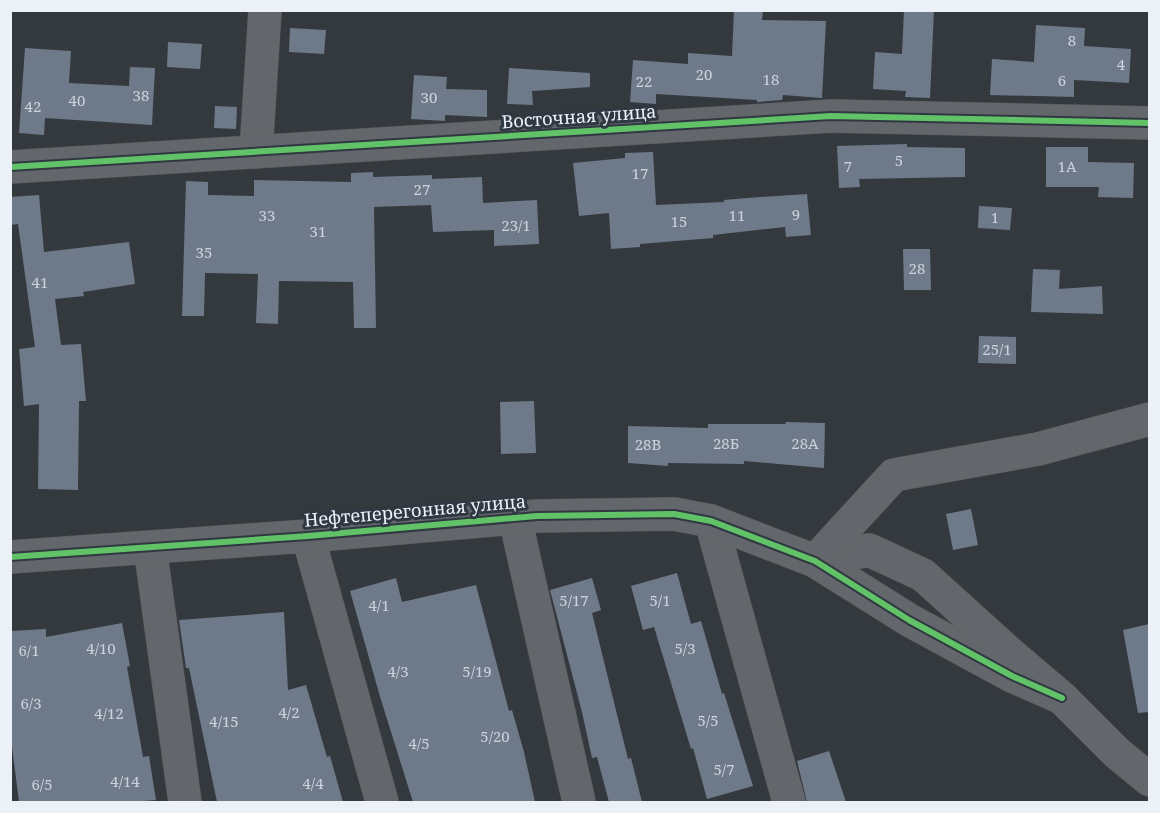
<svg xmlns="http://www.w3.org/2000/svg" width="1160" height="813" font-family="'Noto Serif',serif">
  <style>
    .building { fill: #6e7a89 }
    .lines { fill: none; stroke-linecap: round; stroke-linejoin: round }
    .minor-casing { stroke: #53575b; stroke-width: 34 }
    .minor { stroke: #63666a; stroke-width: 33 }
    .cycleway-casing { stroke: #303842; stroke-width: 10 }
    .cycleway { stroke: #61c268; stroke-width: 6 }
    .labels { text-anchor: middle; stroke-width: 6; stroke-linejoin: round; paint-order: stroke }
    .number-label { font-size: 15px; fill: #ccd3dc }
    .street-label { font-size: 18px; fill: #ecf1f8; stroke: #303842 }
  </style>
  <rect width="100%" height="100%" fill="#34393e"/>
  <!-- building -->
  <g class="building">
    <polygon points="734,10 763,10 762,20 826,21 822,98 783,95 782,100 757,102 757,100 656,94 656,104 630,102 633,60 688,64 688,53 732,56"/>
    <polygon points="904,10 934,10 930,98 905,97 906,91 873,89 875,52 902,54"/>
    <polygon points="1036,25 1085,28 1084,46 1131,49 1129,83 1074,80 1074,97 990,95 992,59 1034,62"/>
    <polygon points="290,28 326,30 324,54 289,52"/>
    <polygon points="168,42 202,44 200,69 167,67"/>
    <polygon points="25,48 71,51 69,83 129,86 130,67 155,68 152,125 45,118 44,135 19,133"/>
    <polygon points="509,68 590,73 590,87 532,91 533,105 507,104"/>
    <polygon points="414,75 447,77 446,89 487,90 487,117 445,115 445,121 411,119"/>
    <polygon points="215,106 237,107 236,129 214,128"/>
    <polygon points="907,144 907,147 965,148 965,177 859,179 860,187 839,188 837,146"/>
    <polygon points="1046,147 1088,147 1088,162 1134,163 1133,198 1098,197 1099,187 1046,187"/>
    <polygon points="653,152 656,205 724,202 724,200 747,198 807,194 811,235 786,237 785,227 713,235 713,238 640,244 640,247 611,249 609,213 579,216 573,163 625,158 625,153"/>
    <polygon points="373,172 373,177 432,175 432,179 482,177 483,203 537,200 539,244 494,246 494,230 433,232 431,205 374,207 376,328 354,328 353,282 279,281 278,324 256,323 258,274 205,273 204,316 182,316 186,181 208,182 208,195 254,196 254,180 351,182 351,173"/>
    <polygon points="39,195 44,252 129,242 135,284 83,292 84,296 55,299 61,345 81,344 86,401 79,401 78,490 38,489 39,404 24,406 19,349 35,347 18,224 10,225 10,197"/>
    <polygon points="979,206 1012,208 1010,230 978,228"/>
    <polygon points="903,249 930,249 931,290 904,290"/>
    <polygon points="1033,269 1060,270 1059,289 1102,286 1103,314 1031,312"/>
    <polygon points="979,336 1016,337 1016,364 978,363"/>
    <polygon points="534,401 536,453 501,454 500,402"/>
    <polygon points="786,422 825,423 824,468 744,461 744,464 668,463 668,466 628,463 628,426 708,428 708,424 785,424"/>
    <polygon points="971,509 978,545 953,550 946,514"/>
    <polygon points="677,573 691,624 701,621 722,694 724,693 753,786 707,799 693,748 691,749 654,627 643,630 631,586"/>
    <polygon points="396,578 402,602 476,585 509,711 512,710 524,752 535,802 413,802 381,700 350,591"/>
    <polygon points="592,578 601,610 592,613 628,759 631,758 642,802 609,802 597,757 592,758 582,712 550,590"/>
    <polygon points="284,612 288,690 306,685 327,757 330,756 343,802 217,802 189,668 186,668 179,620"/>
    <polygon points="122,623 130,666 127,667 143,757 149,756 156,800 131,802 19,802 10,731 10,631 46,629 46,637"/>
    <polygon points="1149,624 1149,712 1138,713 1123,630"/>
    <polygon points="829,751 846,802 807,802 797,761"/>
  </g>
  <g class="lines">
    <!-- minor casing -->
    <g class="minor-casing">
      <g id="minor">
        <polyline points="256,152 265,10"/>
        <polyline points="10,167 831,116 1150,123"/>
        <polyline points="515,518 579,802"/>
        <polyline points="711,521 789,802"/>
        <polyline points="308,536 382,802"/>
        <polyline points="150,547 185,802"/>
        <polyline points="10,557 308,536 537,516 674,514 711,521 815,561 909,620 1012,676 1062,698"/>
        <polyline points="815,561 869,550 923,575 1008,652 1062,698 1117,753 1150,780"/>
        <polyline points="815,561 894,475 1038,449 1150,419"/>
      </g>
    </g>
    <!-- minor -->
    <use href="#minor" class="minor"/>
    <!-- cycleway casing -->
    <g class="cycleway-casing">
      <g id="cycleway">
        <polyline points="10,167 831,116 1150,123"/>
        <polyline points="10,557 308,536 537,516 674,514 711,521 815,561 909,620 1012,676 1062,698"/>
      </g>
    </g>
    <!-- cycleway -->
    <use href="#cycleway" class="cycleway"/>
  </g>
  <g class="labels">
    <!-- number labels -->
    <g class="number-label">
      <text x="1072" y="46">8</text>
      <text x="1121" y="70">4</text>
      <text x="704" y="80">20</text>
      <text x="771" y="85">18</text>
      <text x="1062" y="86">6</text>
      <text x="644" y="87">22</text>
      <text x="141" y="101">38</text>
      <text x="429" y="103">30</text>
      <text x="77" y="106">40</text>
      <text x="33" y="112">42</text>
      <text x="899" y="166">5</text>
      <text x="848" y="172">7</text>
      <text x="1067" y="172">1А</text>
      <text x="640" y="179">17</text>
      <text x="422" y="195">27</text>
      <text x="796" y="220">9</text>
      <text x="267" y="221">33</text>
      <text x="737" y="221">11</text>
      <text x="995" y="223">1</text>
      <text x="679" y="227">15</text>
      <text x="516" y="231">23/1</text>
      <text x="318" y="237">31</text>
      <text x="204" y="258">35</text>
      <text x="917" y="274">28</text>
      <text x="40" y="288">41</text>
      <text x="997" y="355">25/1</text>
      <text x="726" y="449">28Б</text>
      <text x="805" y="449">28А</text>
      <text x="648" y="450">28В</text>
      <text x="574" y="606">5/17</text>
      <text x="660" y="606">5/1</text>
      <text x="379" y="611">4/1</text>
      <text x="101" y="654">4/10</text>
      <text x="685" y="654">5/3</text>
      <text x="29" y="656">6/1</text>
      <text x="398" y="677">4/3</text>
      <text x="477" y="677">5/19</text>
      <text x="31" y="709">6/3</text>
      <text x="289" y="718">4/2</text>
      <text x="109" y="719">4/12</text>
      <text x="708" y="726">5/5</text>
      <text x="224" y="727">4/15</text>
      <text x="495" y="742">5/20</text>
      <text x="419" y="749">4/5</text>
      <text x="724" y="775">5/7</text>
      <text x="125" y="787">4/14</text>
      <text x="313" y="789">4/4</text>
      <text x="42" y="790">6/5</text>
    </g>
    <!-- street labels -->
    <g class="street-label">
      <text transform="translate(579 117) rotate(-4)" y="6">Восточная улица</text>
      <text transform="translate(415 511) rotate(-5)" y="6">Нефтеперегонная улица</text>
    </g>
  </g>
  <!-- border -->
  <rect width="1160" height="813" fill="none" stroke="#ecf1f8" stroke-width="24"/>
</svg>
